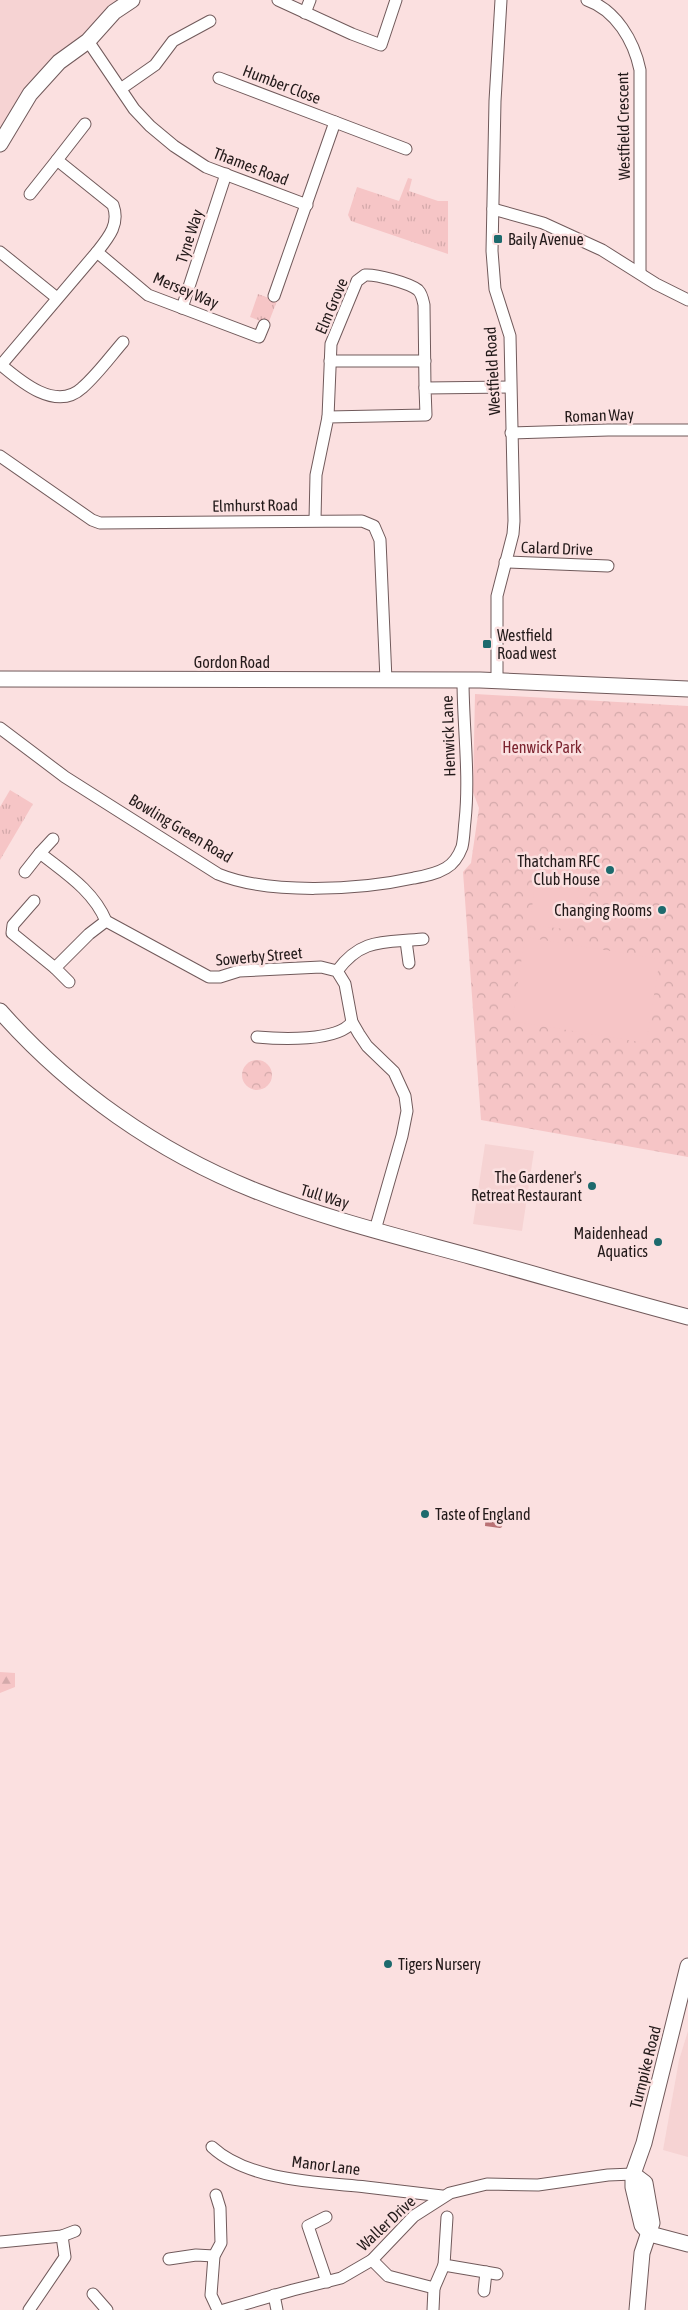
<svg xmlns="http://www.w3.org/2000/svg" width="688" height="2310" font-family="'Asap Condensed',sans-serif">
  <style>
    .built { fill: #f6d3d3 }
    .grass { fill: url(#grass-tufts) }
    .forest { fill: url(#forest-firs) }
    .park { fill: url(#park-crowns) }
    .garden { fill: #f6c5c6 }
    .water { fill: url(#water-rules) }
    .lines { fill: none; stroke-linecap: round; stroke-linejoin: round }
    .street-casing { stroke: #715a5b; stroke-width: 13 }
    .secondary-casing { stroke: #715a5b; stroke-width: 17 }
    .street { stroke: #fff; stroke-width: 11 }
    .secondary { stroke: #fff; stroke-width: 15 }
    .poi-dot { fill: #1d6a6d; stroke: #fbe0e0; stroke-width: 2 }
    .labels { text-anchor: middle; stroke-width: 5; stroke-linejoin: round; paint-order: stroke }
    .street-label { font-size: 16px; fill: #231a1a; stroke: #fbe0e0 }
    .poi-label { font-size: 16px; fill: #231a1a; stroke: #fbe0e0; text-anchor: start }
    .park-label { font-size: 16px; fill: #7c232f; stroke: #fbe0e0 }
  </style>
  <defs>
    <pattern id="grass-tufts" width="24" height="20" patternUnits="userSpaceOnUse" patternTransform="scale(1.25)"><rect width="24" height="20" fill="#f6c5c6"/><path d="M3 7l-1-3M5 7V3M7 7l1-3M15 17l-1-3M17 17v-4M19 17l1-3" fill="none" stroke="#d3a9aa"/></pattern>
    <pattern id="forest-firs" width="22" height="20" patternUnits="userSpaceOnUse" patternTransform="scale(1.25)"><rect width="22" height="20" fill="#f6c5c6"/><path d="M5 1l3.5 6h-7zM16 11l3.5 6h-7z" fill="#d3a9aa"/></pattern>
    <pattern id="park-crowns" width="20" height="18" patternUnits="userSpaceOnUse" patternTransform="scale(1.25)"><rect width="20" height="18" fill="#f6c5c6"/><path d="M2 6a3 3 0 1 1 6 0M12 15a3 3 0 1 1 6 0" fill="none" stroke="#d3a9aa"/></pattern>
    <pattern id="water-rules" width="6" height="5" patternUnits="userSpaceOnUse" patternTransform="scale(1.25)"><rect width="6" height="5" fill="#ba7275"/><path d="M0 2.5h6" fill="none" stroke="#975d5f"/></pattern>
  </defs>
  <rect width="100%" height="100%" fill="#fbe0e0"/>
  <!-- built -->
  <g class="built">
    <polygon points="0,0 131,0 52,62 0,137"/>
    <polygon points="485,1144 534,1151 522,1231 473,1224"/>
    <polygon points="688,2031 688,2157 663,2150 679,2060"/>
  </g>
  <!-- grass -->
  <g class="grass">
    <polygon points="408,178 412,179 409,191 438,201 448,201 448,254 351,221 348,215 357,187 399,201"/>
    <polygon points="258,294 277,301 268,324 250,317"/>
    <polygon points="10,790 33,804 0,860 0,807"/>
  </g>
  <!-- forest -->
  <polygon class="forest" points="0,1672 15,1673 15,1687 0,1693"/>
  <!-- park -->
  <g class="park">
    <polygon points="475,694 688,706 688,1157 481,1120 463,872 471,863 479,808 473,792"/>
    <circle cx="257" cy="1075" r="15"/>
  </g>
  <!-- garden -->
  <g class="garden">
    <polygon points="537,865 581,870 574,930 530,925"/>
    <polygon points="525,937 660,959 646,1043 512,1021"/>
  </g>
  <!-- water -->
  <polygon class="water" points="489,1509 504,1513 502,1527 500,1528 485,1526 486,1511"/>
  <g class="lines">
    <!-- street casing -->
    <g class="street-casing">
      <g id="street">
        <polyline points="278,0 352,34 381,45 396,0"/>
        <path d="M587,0C616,10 634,41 640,70V273"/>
        <polyline points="305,13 310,0"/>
        <polyline points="88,41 134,109 150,126 174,146 206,167 307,205"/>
        <polyline points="219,78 335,122 274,296"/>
        <polyline points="122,88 155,65 173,41 210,21"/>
        <polyline points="335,122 406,149"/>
        <path d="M85,124L57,160L113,205C120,224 109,237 97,252L148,295L259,337L264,325"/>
        <polyline points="30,194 57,160"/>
        <polyline points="493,209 543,223 602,250 656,284 688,300"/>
        <polyline points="0,252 57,298"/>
        <polyline points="182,308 226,174"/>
        <polyline points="330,361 425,361"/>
        <path d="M0,364C20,381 56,412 82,388C97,375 110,357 123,342"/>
        <polyline points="1,365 97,252"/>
        <path d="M328,417L331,344L357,281L365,275C376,274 409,283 418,290C422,294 423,300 424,305L425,388"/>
        <polyline points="511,433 608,430 688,430"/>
        <polyline points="0,456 92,520 100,523 362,521 374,526 380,540 386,680"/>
        <polyline points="315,520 316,475 328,417 426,415 425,388 510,387"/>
        <polyline points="505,562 608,566"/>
        <polyline points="497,681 497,596 513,534 514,521 510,336 495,289 492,251 495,101 501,0"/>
        <path d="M0,728L65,777L218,874C269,895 360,890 414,878C425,876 436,874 446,868C453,864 459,855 462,847C464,839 464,829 465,821C470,774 463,727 463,680"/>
        <polyline points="40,853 53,839"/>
        <path d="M25,872L40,853C65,873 93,890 106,921L209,977H220L239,971L321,967L337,971L345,984L352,1022L359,1034L367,1046L394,1072L405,1096L407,1111L402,1136L375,1230"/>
        <polyline points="34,901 13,925 12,933 55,968"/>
        <polyline points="406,941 409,963"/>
        <path d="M337,971C362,937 385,943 423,939"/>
        <polyline points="69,982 55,968 89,934 106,921"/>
        <path d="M257,1037C279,1039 338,1042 352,1022"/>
        <path d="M212,2147C249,2181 318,2182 366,2187C391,2190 417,2193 442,2196"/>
        <polyline points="216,2195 220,2208 221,2243 214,2256 211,2295 218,2310"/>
        <polyline points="326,2217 308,2226 327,2282"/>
        <polyline points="447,2217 444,2265 497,2274"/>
        <polyline points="0,2242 62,2236 75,2231"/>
        <polyline points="169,2259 196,2255 214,2256"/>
        <polyline points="372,2260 388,2276 434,2288 433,2310"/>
        <polyline points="434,2288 444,2265"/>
        <polyline points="484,2291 486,2272"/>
        <polyline points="93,2294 107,2310"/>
        <polyline points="274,2295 277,2310"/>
        <polyline points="29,2310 65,2257 62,2236"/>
        <polyline points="224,2310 293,2290 341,2278 372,2260 414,2216 450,2193 487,2184 538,2185 608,2175 633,2174"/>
      </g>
    </g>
    <!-- secondary casing -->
    <g class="secondary-casing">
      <g id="secondary">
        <polyline points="0,144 30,94 59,62 88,41 114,12 132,0"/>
        <polyline points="0,679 480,680 688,689"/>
        <path d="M0,1011C70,1090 158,1152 256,1191C326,1219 400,1237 473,1257C545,1277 616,1298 688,1317"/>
        <polyline points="688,1966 644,2143 633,2174 633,2187 642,2225 650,2234 688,2244"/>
        <polyline points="633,2174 645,2183 652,2223 642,2253 637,2310"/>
      </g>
    </g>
    <!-- street -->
    <use href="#street" class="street"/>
    <!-- secondary -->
    <use href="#secondary" class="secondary"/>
  </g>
  <!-- markers -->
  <g class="poi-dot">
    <rect x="493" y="234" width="10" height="10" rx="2.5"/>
    <rect x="482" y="639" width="10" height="10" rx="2.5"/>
    <circle cx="610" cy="870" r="5"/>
    <circle cx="662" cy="910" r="5"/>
    <circle cx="592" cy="1186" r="5"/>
    <circle cx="658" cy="1242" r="5"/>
    <circle cx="425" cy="1514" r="5"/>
    <circle cx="388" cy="1964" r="5"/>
  </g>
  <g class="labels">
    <!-- street labels -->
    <g class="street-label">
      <text transform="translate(282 84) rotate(21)" y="6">Humber Close</text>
      <text transform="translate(623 126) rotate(-91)" y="6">Westfield Crescent</text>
      <text transform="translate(251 166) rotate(21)" y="6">Thames Road</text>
      <text transform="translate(189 236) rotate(-72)" y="6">Tyne Way</text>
      <text transform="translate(186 290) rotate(23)" y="6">Mersey Way</text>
      <text transform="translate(331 306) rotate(-67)" y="6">Elm Grove</text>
      <text transform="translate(492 371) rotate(-93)" y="6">Westfield Road</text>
      <text transform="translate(599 415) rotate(-2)" y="6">Roman Way</text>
      <text transform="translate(255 505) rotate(-1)" y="6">Elmhurst Road</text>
      <text transform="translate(557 548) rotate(2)" y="6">Calard Drive</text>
      <text x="232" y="668">Gordon Road</text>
      <text transform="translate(448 736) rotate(-92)" y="6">Henwick Lane</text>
      <text transform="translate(181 828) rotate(31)" y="6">Bowling Green Road</text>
      <text transform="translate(259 956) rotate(-5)" y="6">Sowerby Street</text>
      <text transform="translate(325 1196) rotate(17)" y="6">Tull Way</text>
      <text transform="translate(645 2067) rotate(-76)" y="6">Turnpike Road</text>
      <text transform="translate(326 2165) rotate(7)" y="6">Manor Lane</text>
      <text transform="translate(386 2223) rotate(-43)" y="6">Waller Drive</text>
    </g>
    <!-- poi labels -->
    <g class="poi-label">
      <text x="508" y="245">Baily Avenue</text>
      <text x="497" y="641">Westfield<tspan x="497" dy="18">Road west</tspan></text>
      <text x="600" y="867" text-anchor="end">Thatcham RFC<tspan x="600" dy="18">Club House</tspan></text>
      <text x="652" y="916" text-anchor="end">Changing Rooms</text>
      <text x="582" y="1183" text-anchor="end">The Gardener's<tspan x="582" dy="18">Retreat Restaurant</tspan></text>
      <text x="648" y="1239" text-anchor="end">Maidenhead<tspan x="648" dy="18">Aquatics</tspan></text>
      <text x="435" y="1520">Taste of England</text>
      <text x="398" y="1970">Tigers Nursery</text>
    </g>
    <!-- park labels -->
    <g class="park-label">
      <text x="542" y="753">Henwick Park</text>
    </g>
  </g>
</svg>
